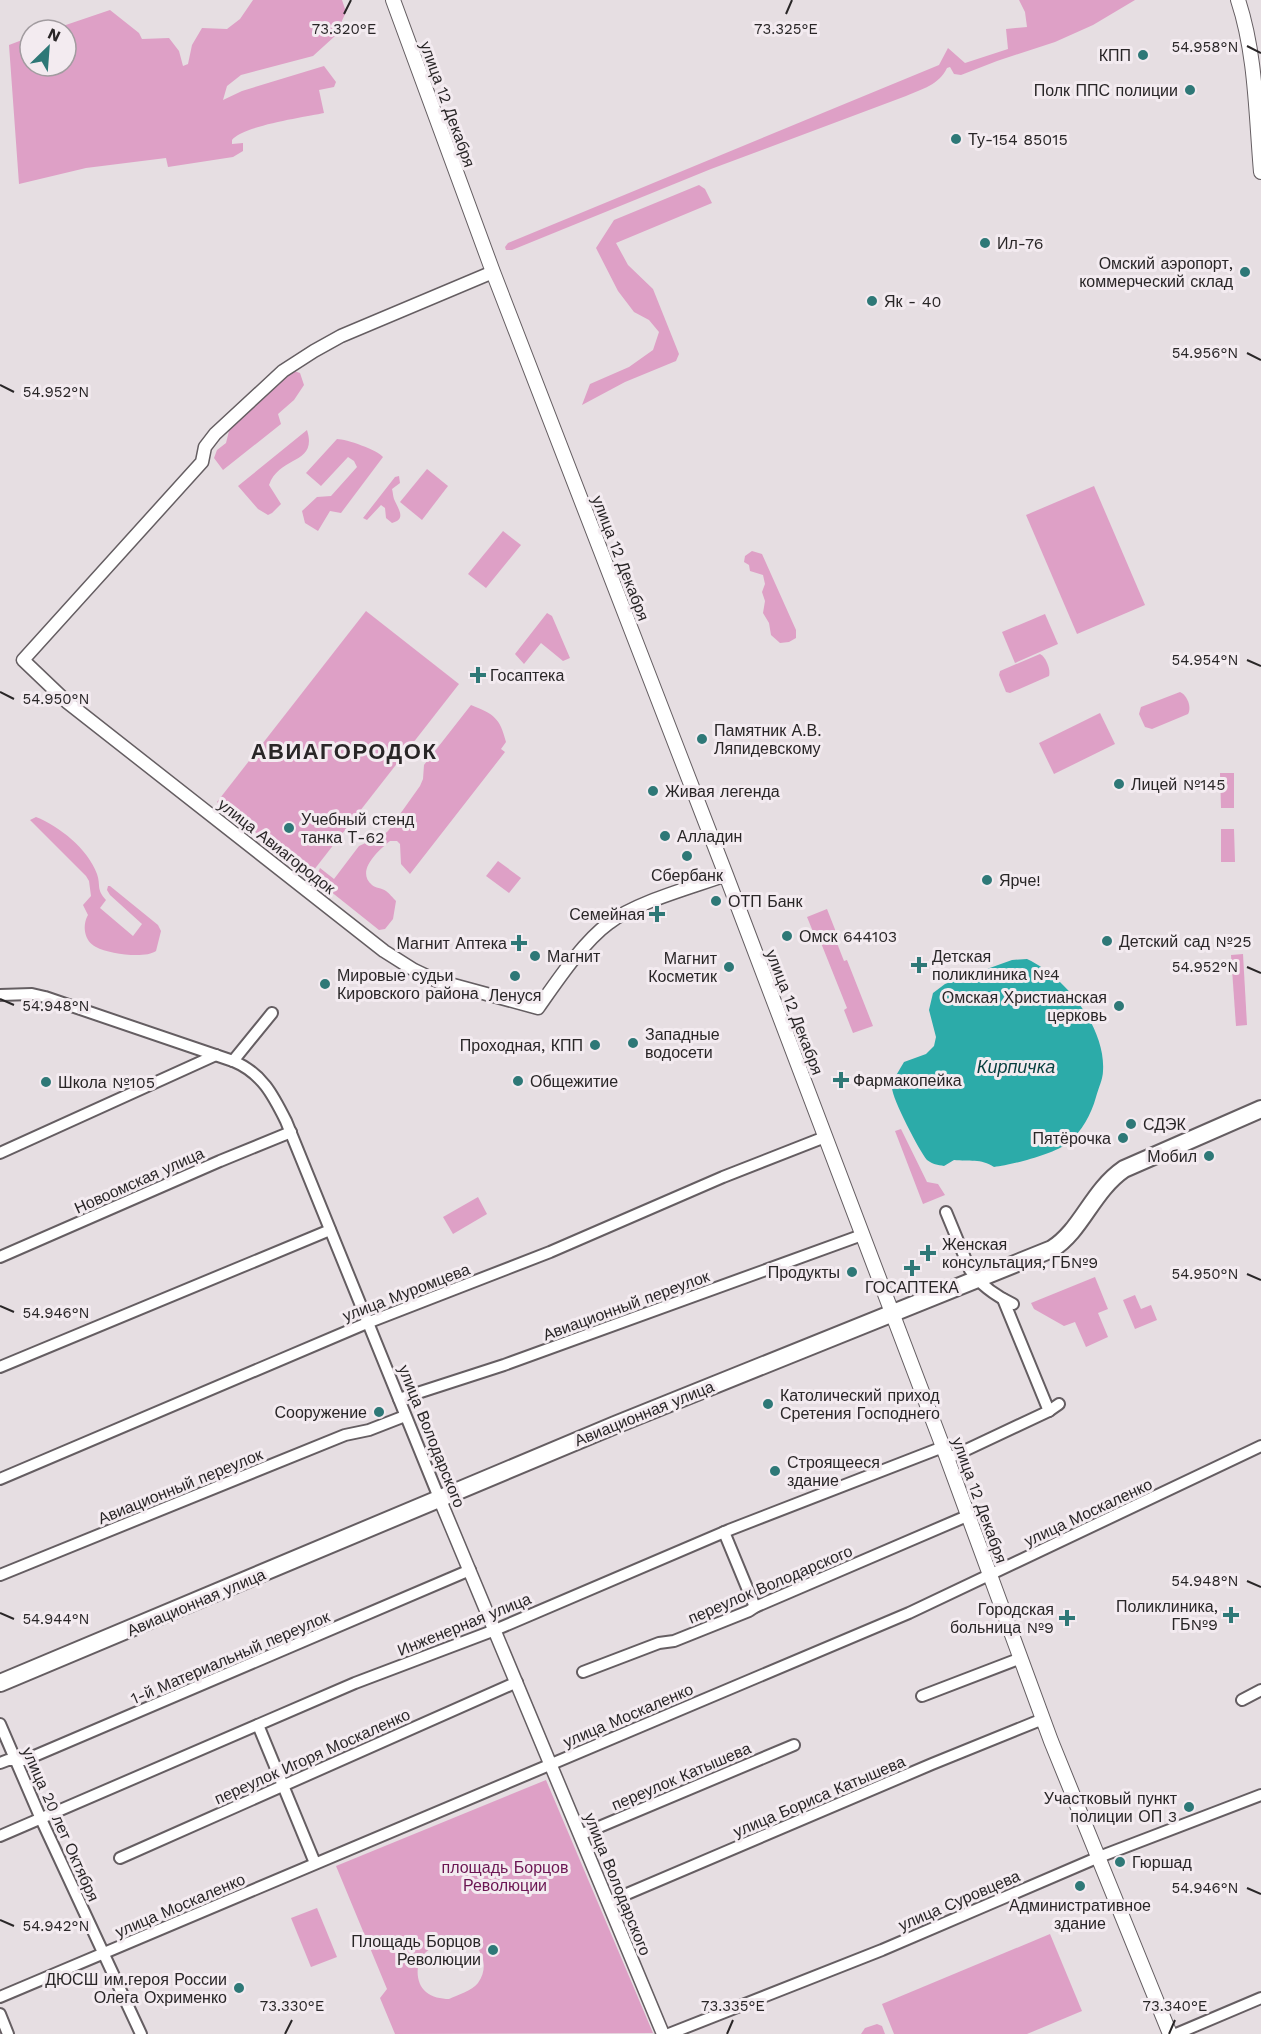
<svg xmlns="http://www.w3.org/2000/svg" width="1261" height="2034" font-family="'Work Sans',sans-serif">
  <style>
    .green { fill: #dea0c6; fill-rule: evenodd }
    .water { fill: #2caba9 }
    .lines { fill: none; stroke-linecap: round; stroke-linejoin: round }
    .minor-casing { stroke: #655e62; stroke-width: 14 }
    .tertiary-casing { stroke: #655e62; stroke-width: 15 }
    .secondary-casing { stroke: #655e62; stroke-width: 16 }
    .primary-casing { stroke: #655e62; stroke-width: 20 }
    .minor { stroke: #fff; stroke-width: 10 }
    .tertiary { stroke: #fff; stroke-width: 12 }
    .secondary { stroke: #fff; stroke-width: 14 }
    .primary { stroke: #fff; stroke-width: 16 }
    .ticks { fill: none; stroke: #292627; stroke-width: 2 }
    .poi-dot { fill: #2e7877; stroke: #f3ebf0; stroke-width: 2 }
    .labels { text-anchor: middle; stroke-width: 6; stroke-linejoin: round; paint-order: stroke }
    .poi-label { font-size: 16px; fill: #292627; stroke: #f3ebf0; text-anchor: start }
    .street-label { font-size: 16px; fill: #292627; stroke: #f3ebf0 }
    .park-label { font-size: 16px; fill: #6b1653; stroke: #f3ebf0 }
    .water-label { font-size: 18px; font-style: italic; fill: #063f3e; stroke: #f3ebf0 }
    .district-label { font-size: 22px; font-weight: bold; letter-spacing: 1.5px; fill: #292627; stroke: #f3ebf0 }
    .ticks-label { font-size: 15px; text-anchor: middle; fill: #292627; stroke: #f3ebf0; stroke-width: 6; stroke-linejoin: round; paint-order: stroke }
  </style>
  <rect width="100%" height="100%" fill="#e6dee2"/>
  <!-- green -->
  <g class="green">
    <path d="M253,0H342L346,12L335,36L313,56L241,75L227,86L223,100L242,91L324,66L336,82L334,87L319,90L324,113C305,117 242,126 232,140V144L243,143V151L233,157L168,167L166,158L86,168L19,184L9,45L30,37V66H66V30H51L110,10L139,33L142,39L169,38L179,51L183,66L188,64L192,45L202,28L227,29L240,19Z"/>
    <path d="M1019,0H1135L1093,25L1055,42L997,61L961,75L954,74L950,67L947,68C939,85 922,89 906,96L711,169L512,250H506L505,247L508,243L939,65L948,48L965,63L1008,49L1006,29L1027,27L1025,12Z"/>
    <polygon points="699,185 705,189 712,203 616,243 628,265 653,289 679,354 676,361 625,382 582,405 590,384 629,367 653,350 659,332 649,320 634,312 618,291 596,248 614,220"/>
    <polygon points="291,370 300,373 304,385 294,400 278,414 281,424 223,470 214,458 217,450 226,443 230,427"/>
    <path d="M307,430C318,465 280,455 269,485L281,504L272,513L268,515L258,509L238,486Z"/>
    <path d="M337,439C346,439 378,450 383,457L341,513L330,511L318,531L305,523L302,511L317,497L331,496L357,467L354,461L348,457L321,486L306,473Z"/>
    <polygon points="427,469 448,486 422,520 400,502"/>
    <path d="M399,476L400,483L392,489C393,493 393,496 394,499C398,509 407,519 392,523L386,518L385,508L381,505L367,520L363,518L395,477Z"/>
    <polygon points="1094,486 1145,605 1077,634 1026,515"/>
    <polygon points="503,531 521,545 486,588 468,574"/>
    <polygon points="752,551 762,554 796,630 796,638 789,642 780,643 771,635 769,623 763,613 765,601 762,592 765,584 763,575 750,571 749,565 744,562 745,556"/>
    <polygon points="366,611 459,684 310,875 217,802"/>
    <polygon points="547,613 552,616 570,658 563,661 541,643 524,664 515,654"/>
    <polygon points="1045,614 1058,644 1015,663 1002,632"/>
    <path d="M1040,654C1046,657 1051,670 1049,676L1010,693L1006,692L999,675L1000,671Z"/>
    <path d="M1180,692C1187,695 1192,707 1188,714L1152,729L1145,727L1139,714L1141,707Z"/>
    <path d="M471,705C494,714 500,718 506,742L501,749L505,752L410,874L401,864L400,844L397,841H390C379,850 355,871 372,885C375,888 382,888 386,891C389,893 393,898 396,901L393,919L385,929L379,930L315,879L320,868L334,879L359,846L370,841L378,840L388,831L420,786L423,779L424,765Z"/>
    <polygon points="1100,713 1115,744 1054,774 1039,743"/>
    <polygon points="1220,773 1234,773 1234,808 1221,808"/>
    <path d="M36,817C59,826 88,849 97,874C101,886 96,889 106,900L100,908L133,936L142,924L110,895L107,890L108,886H110L158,925L161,931L156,951C145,959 109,954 96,947C84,941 82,925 88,915L83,905L91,896L89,881L86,876L30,820Z"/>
    <polygon points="1221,829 1234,829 1235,862 1221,862"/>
    <polygon points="498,861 521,878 509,893 486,876"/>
    <polygon points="827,909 836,932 833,933 844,961 847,960 873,1026 853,1033 844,1010 847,1008 819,938 816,939 807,917"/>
    <polygon points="1243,954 1247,1025 1236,1026 1231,955"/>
    <polygon points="901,1129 927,1182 938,1184 945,1195 923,1204 895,1131"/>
    <polygon points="478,1197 487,1214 453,1234 443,1217"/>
    <polygon points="1095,1277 1108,1309 1098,1313 1108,1337 1086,1347 1075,1322 1064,1326 1034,1309 1031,1303"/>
    <polygon points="1135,1295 1141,1309 1151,1305 1157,1320 1135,1329 1123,1300"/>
    <path d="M546,1780L653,2033L395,2034L380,1998L387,1989L336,1866ZM456,1939C479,1938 492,1964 478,1983C472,1991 457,1995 449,1999C441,1999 432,1997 426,1992C415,1983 415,1963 425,1953C432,1946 446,1942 456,1939Z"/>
    <polygon points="317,1908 337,1957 311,1967 291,1918"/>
    <polygon points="1050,1934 1082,2011 1027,2034 894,2034 882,2004"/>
    <polygon points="877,2024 882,2026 885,2034 861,2034 865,2028"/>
  </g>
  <!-- water -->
  <path class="water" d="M1027,959C1064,976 1106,1027 1103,1071C1103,1079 1098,1089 1096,1097C1091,1115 1082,1131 1068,1143C1054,1154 1012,1165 994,1167C981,1158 969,1162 954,1160L944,1166C938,1165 932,1164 927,1160C920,1152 891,1097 892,1087C893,1079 900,1069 904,1062L926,1054L934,1046L936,1037L929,1010L933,993L945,984L1012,960Z"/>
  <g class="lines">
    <!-- minor casing -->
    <g class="minor-casing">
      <g id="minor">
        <path d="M0,995L32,994L45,997L233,1061C262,1073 273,1095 286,1121L440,1500"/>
        <polyline points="233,1061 272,1013"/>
        <polyline points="0,1153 216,1055"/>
        <path d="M946,1212L970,1270C981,1286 996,1296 1013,1304"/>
        <polyline points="0,1257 220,1161 291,1132"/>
        <polyline points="1003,1299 1049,1411"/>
        <polyline points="0,1367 330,1230"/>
        <polyline points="399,1399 504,1365 862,1235"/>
        <polyline points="947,1459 1049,1411 1059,1404"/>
        <polyline points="0,1479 367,1323 550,1252 723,1177 825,1137"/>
        <polyline points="724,1532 755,1607"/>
        <polyline points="0,1575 345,1435 369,1430 405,1416"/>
        <polyline points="583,1672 659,1643 674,1641 749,1611 755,1607 967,1516"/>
        <polyline points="922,1696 1021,1658"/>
        <polyline points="1242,1700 1261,1690"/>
        <polyline points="0,1724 41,1819 141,2034"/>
        <polyline points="258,1725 315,1863"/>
        <polyline points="0,1763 8,1760 25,1760 470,1570"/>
        <polyline points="580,1835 794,1745"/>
        <polyline points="0,1836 355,1683 495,1630 729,1530 943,1447"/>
        <polyline points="120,1858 517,1682"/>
        <polyline points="608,1902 932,1764 1043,1719"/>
        <polyline points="0,1997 909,1613 1261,1446"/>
        <polyline points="0,2014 8,2034"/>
        <polyline points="669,2034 882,1950 1099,1857 1261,1795"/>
        <polyline points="1176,2034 1261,1998"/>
      </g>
    </g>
    <!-- tertiary casing -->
    <g class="tertiary-casing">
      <g id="tertiary">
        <path d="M493,272L341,336L314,351L283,371L215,434L205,447L202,462L23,660L67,702L384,951L414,970L435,980L538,1008C557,981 583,942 609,923C636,902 693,887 726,875"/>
        <polyline points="440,1500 663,2034"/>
      </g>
    </g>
    <!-- secondary casing -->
    <g class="secondary-casing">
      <g id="secondary">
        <polyline points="393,0 493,272 726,875 943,1447 1051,1741 1170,2034"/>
        <path d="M1238,0C1256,54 1256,115 1261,172"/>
      </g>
    </g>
    <!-- primary casing -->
    <g class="primary-casing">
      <path id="primary" d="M0,1683L615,1425L1052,1249C1082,1230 1092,1191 1124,1169L1261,1109"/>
    </g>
    <!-- minor -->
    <use href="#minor" class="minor"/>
    <!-- tertiary -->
    <use href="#tertiary" class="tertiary"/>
    <!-- secondary -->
    <use href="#secondary" class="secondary"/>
    <!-- primary -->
    <use href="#primary" class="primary"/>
  </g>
  <!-- ticks -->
  <path class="ticks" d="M344,14L351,0M786,14L792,0M1247,46L1261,53M1247,353L1261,360M0,385L14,392M1247,660L1261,666M0,692L14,699M1247,967L1261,973M0,999L14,1005M1247,1274L1261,1280M0,1306L14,1312M1247,1581L1261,1587M0,1613L14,1619M1247,1888L1261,1894M0,1920L14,1926M285,2034L292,2020M727,2034L733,2020M1169,2034L1175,2020"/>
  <!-- markers -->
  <g class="poi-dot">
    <circle cx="1143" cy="55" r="6"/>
    <circle cx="1190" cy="90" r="6"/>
    <circle cx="956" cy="139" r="6"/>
    <circle cx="985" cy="243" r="6"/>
    <circle cx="1245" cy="272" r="6"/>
    <circle cx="872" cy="301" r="6"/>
    <path d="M475 666h6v6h6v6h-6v6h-6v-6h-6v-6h6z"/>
    <circle cx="702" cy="739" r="6"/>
    <circle cx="1119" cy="784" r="6"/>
    <circle cx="653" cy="791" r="6"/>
    <circle cx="289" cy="828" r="6"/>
    <circle cx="665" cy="836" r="6"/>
    <circle cx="687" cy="856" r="6"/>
    <circle cx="987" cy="880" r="6"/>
    <circle cx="716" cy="901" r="6"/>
    <path d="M654 905h6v6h6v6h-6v6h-6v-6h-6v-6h6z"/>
    <circle cx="787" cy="936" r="6"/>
    <circle cx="1107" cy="941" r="6"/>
    <path d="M516 934h6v6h6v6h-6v6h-6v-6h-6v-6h6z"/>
    <circle cx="535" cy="956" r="6"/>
    <path d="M916 956h6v6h6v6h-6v6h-6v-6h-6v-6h6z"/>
    <circle cx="729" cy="967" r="6"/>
    <circle cx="515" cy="976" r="6"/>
    <circle cx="325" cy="984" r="6"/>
    <circle cx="1119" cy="1006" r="6"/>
    <circle cx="633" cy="1043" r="6"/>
    <circle cx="595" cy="1045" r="6"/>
    <path d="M838 1071h6v6h6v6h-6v6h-6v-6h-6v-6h6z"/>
    <circle cx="518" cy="1081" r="6"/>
    <circle cx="46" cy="1082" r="6"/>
    <circle cx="1131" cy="1124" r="6"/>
    <circle cx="1123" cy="1138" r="6"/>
    <circle cx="1209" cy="1156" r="6"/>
    <path d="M925 1244h6v6h6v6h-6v6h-6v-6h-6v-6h6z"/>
    <path d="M909 1259h6v6h6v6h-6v6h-6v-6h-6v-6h6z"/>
    <circle cx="852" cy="1272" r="6"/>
    <circle cx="768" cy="1404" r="6"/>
    <circle cx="379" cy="1412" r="6"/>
    <circle cx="775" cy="1471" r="6"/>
    <path d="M1228 1606h6v6h6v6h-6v6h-6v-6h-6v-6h6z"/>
    <path d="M1064 1609h6v6h6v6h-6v6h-6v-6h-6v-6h6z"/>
    <circle cx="1189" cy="1807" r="6"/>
    <circle cx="1120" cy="1862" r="6"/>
    <circle cx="1080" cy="1886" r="6"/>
    <circle cx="493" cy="1950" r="6"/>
    <circle cx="239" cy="1988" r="6"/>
  </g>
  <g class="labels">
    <!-- poi labels -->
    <g class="poi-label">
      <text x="1131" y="61" text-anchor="end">КПП</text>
      <text x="1178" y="96" text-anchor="end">Полк ППС полиции</text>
      <text x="968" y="145">Ту-154 85015</text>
      <text x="997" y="249">Ил-76</text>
      <text x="1233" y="269" text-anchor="end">Омский аэропорт,<tspan x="1233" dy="18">коммерческий склад</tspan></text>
      <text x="884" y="307">Як - 40</text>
      <text x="490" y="681">Госаптека</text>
      <text x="714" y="736">Памятник А.В.<tspan x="714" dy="18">Ляпидевскому</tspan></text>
      <text x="1131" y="790">Лицей №145</text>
      <text x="665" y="797">Живая легенда</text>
      <text x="301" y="825">Учебный стенд<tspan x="301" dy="18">танка Т-62</tspan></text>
      <text x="677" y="842">Алладин</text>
      <text x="687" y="881" text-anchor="middle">Сбербанк</text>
      <text x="999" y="886">Ярче!</text>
      <text x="728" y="907">ОТП Банк</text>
      <text x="645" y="920" text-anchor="end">Семейная</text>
      <text x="799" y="942">Омск 644103</text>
      <text x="1119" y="947">Детский сад №25</text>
      <text x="507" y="949" text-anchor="end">Магнит Аптека</text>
      <text x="547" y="962">Магнит</text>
      <text x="932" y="962">Детская<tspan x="932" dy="18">поликлиника №4</tspan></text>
      <text x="717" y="964" text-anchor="end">Магнит<tspan x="717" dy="18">Косметик</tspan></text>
      <text x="337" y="981">Мировые судьи<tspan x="337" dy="18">Кировского района</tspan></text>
      <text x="515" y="1001" text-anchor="middle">Ленуся</text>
      <text x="1107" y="1003" text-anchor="end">Омская Христианская<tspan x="1107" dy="18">церковь</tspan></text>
      <text x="645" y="1040">Западные<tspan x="645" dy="18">водосети</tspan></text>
      <text x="583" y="1051" text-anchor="end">Проходная, КПП</text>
      <text x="853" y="1086">Фармакопейка</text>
      <text x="530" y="1087">Общежитие</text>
      <text x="58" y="1088">Школа №105</text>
      <text x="1143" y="1130">СДЭК</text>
      <text x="1111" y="1144" text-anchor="end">Пятёрочка</text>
      <text x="1197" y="1162" text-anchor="end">Мобил</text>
      <text x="942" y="1250">Женская<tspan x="942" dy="18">консультация, ГБ№9</tspan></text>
      <text x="840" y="1278" text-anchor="end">Продукты</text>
      <text x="912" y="1293" text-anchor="middle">ГОСАПТЕКА</text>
      <text x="780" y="1401">Католический приход<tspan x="780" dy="18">Сретения Господнего</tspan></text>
      <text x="367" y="1418" text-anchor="end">Сооружение</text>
      <text x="787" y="1468">Строящееся<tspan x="787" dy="18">здание</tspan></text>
      <text x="1218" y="1612" text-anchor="end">Поликлиника,<tspan x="1218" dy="18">ГБ№9</tspan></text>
      <text x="1054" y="1615" text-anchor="end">Городская<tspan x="1054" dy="18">больница №9</tspan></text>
      <text x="1177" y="1804" text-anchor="end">Участковый пункт<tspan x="1177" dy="18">полиции ОП 3</tspan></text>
      <text x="1132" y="1868">Гюршад</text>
      <text x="1080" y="1911" text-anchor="middle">Административное<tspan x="1080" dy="18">здание</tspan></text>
      <text x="481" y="1947" text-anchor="end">Площадь Борцов<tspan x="481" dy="18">Революции</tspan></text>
      <text x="227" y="1985" text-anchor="end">ДЮСШ им.героя России<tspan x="227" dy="18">Олега Охрименко</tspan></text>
    </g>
    <!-- street labels -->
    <g class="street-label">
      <text transform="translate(448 104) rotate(70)" y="6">улица 12 Декабря</text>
      <text transform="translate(621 558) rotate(69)" y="6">улица 12 Декабря</text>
      <text transform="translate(277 846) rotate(38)" y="6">улица Авиагородок</text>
      <text transform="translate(795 1012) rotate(69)" y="6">улица 12 Декабря</text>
      <text transform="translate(139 1180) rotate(-24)" y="6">Новоомская улица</text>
      <text transform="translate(406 1292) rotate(-21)" y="6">улица Муромцева</text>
      <text transform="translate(626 1305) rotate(-20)" y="6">Авиационный переулок</text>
      <text transform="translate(644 1413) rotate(-22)" y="6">Авиационная улица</text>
      <text transform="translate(432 1436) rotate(68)" y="6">улица Володарского</text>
      <text transform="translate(180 1486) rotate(-22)" y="6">Авиационный переулок</text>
      <text transform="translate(980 1500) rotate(70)" y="6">улица 12 Декабря</text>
      <text transform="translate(1088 1512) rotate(-25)" y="6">улица Москаленко</text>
      <text transform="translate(770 1584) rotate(-23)" y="6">переулок Володарского</text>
      <text transform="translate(196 1602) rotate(-23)" y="6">Авиационная улица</text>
      <text transform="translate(464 1624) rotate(-22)" y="6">Инженерная улица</text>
      <text transform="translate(230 1657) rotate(-23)" y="6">1-й Материальный переулок</text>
      <text transform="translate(628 1715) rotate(-23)" y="6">улица Москаленко</text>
      <text transform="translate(312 1756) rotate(-24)" y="6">переулок Игоря Москаленко</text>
      <text transform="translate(681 1776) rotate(-23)" y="6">переулок Катышева</text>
      <text transform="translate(819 1796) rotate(-23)" y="6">улица Бориса Катышева</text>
      <text transform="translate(61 1824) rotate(66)" y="6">улица 20 лет Октября</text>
      <text transform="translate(618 1884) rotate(68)" y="6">улица Володарского</text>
      <text transform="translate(959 1900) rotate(-23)" y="6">улица Суровцева</text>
      <text transform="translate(180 1905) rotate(-23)" y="6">улица Москаленко</text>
    </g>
    <!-- park labels -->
    <g class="park-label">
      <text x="505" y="1873">площадь Борцов<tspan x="505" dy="18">Революции</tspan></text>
    </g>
    <!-- water labels -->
    <g class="water-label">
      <text x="1016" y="1073">Кирпичка</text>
    </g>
    <!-- district labels -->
    <g class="district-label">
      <text x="344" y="759">АВИАГОРОДОК</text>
    </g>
  </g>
  <g class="ticks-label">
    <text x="344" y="34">73.320°E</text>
    <text x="786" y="34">73.325°E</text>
    <text x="1205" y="52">54.958°N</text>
    <text x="1205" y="358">54.956°N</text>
    <text x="56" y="397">54.952°N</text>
    <text x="1205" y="665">54.954°N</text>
    <text x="56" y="704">54.950°N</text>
    <text x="1205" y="972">54.952°N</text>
    <text x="56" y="1011">54.948°N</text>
    <text x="1205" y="1279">54.950°N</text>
    <text x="56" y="1318">54.946°N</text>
    <text x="1205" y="1586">54.948°N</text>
    <text x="56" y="1624">54.944°N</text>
    <text x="1205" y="1893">54.946°N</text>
    <text x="56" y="1931">54.942°N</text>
    <text x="292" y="2011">73.330°E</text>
    <text x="733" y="2011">73.335°E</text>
    <text x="1175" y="2011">73.340°E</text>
  </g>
  <!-- north arrow -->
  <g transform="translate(48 48) rotate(25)"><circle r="28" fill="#f3ebf0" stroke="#a29ca0" stroke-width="1.5"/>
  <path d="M0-4.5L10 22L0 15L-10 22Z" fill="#2e7877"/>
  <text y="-9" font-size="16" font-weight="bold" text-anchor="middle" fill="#292627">N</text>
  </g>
</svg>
